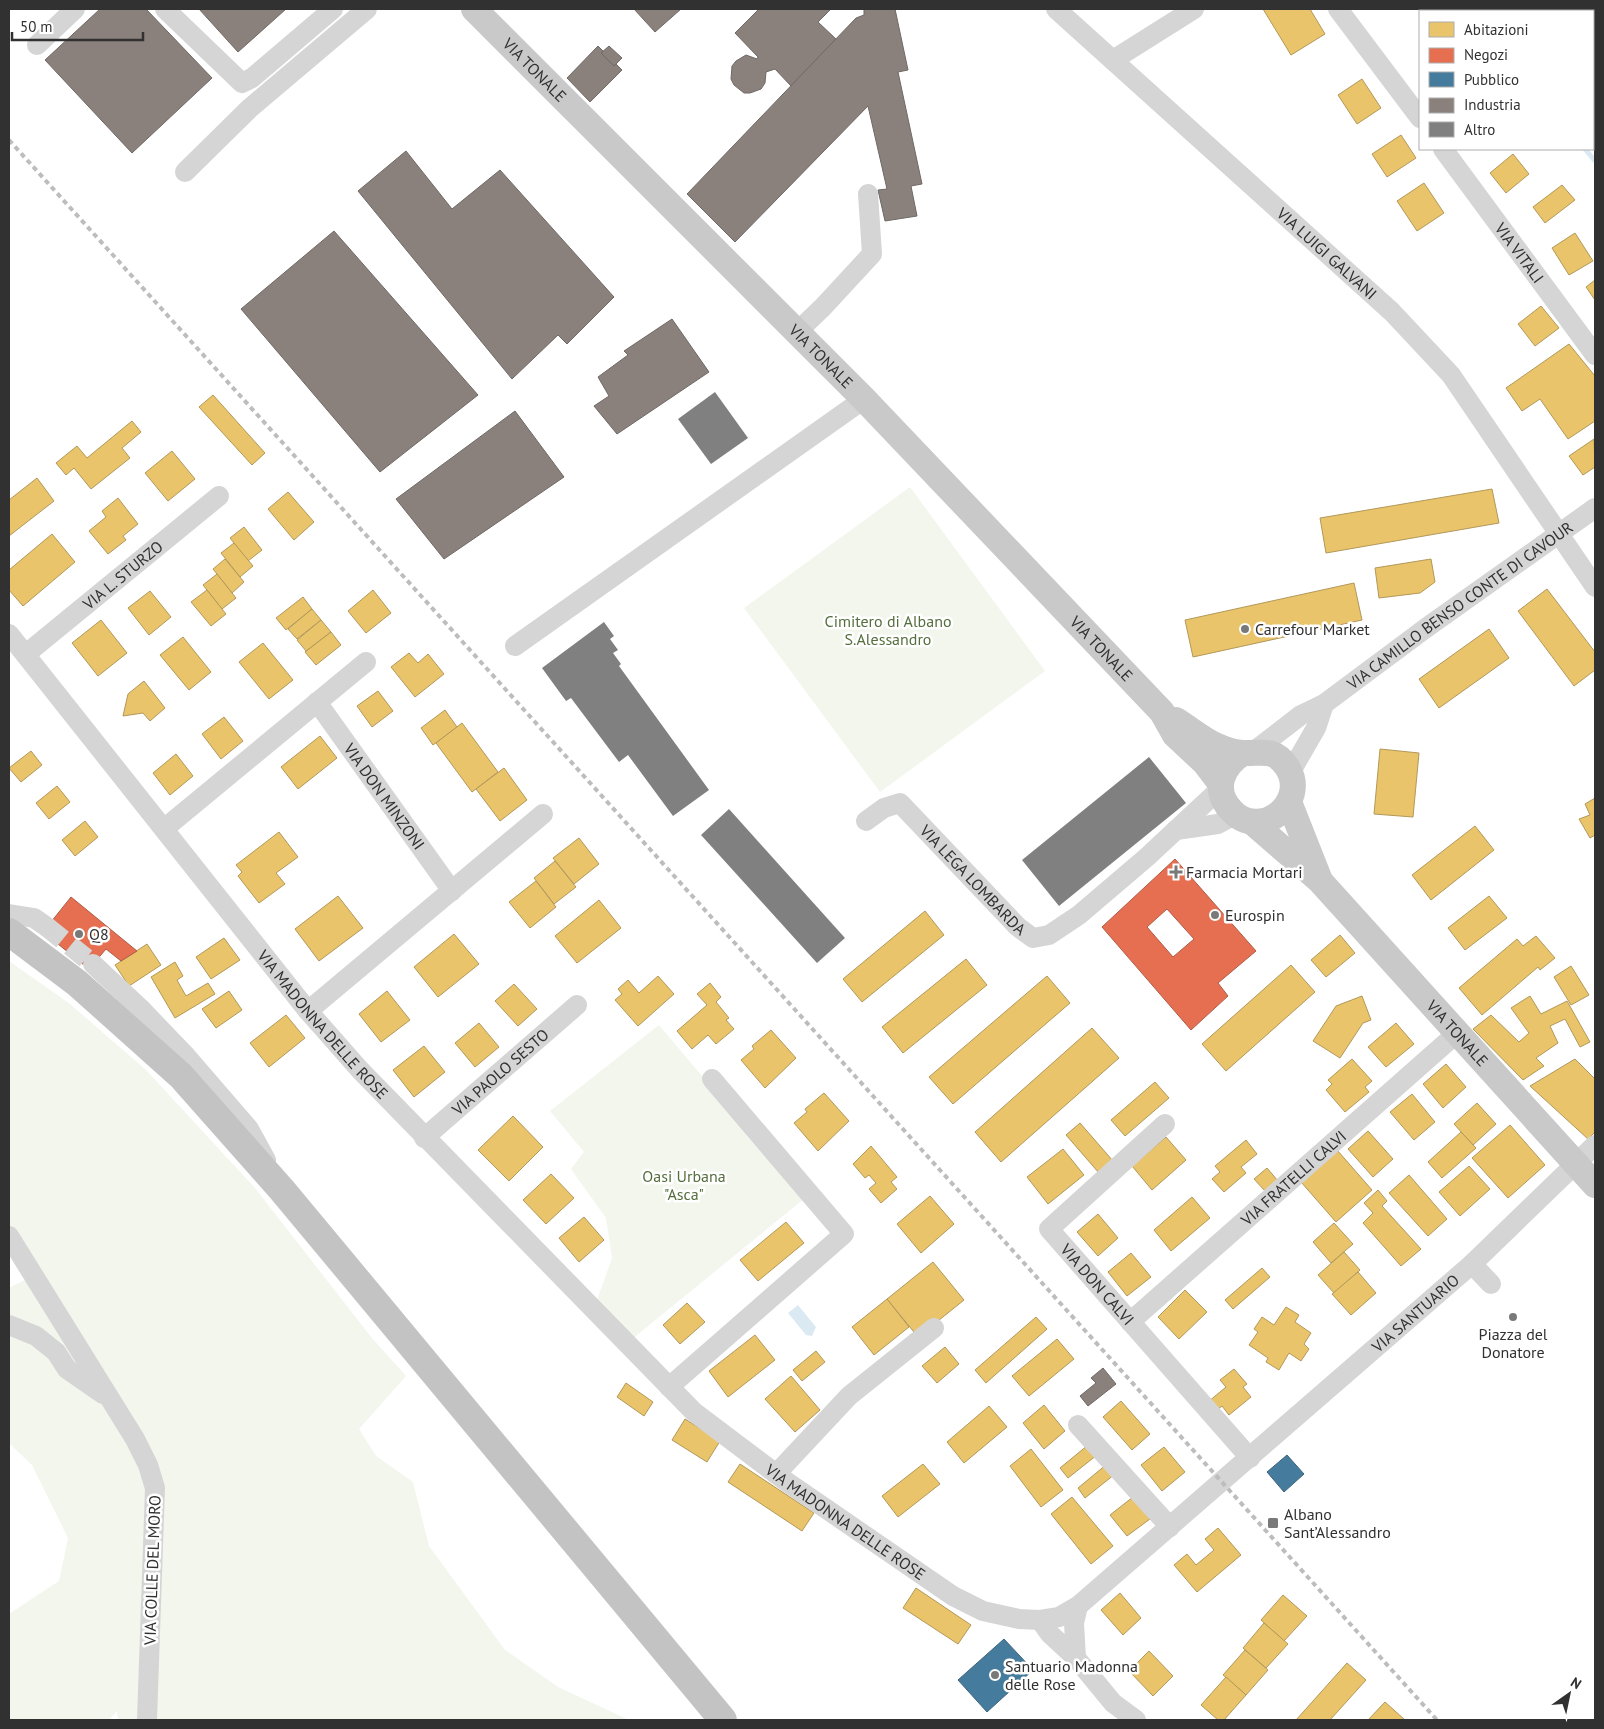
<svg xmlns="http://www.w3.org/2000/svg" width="1604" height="1729" font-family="'PT Sans',sans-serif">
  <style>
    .green { fill: #f2f6ed }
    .water { fill: #dbeaf2 }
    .homes { fill: #e9c46a; stroke: #b29859 }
    .shops { fill: #e76f51; stroke: #b05c47; fill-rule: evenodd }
    .public { fill: #457b9d; stroke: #3f657d }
    .industry { fill: #8a817c; stroke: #6f6966 }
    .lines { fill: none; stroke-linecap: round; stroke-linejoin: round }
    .stream { stroke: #dbeaf2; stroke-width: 5 }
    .building { fill: #808080 }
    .minor-tunnel { stroke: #d6d6d6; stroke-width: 20; stroke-dasharray: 20 10; stroke-linecap: butt }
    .minor { stroke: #d5d5d5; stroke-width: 20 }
    .major { stroke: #c9c9c9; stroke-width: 26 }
    .highway { stroke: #c3c3c3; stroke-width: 28 }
    .rail { stroke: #bdbdbd; stroke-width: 4; stroke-dasharray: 5 4; stroke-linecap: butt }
    .poi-dot { fill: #797979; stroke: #fff; stroke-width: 2 }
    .labels { text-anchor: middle; stroke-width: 5; stroke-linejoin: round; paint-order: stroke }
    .street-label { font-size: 16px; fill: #313131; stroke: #fff }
    .park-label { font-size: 16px; fill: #556e3d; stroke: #fff }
    .poi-label { font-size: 16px; fill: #313131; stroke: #fff; text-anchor: start }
  </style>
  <rect width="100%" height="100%" fill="#fff"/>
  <!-- green -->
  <g class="green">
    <polygon points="910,487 1045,671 880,792 744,608"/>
    <polygon points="9,961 70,1004 146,1070 255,1188 371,1337 406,1376 359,1429 376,1456 413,1482 429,1546 505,1650 558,1687 629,1720 118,1720 117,1711 109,1720 11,1720 9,1716 9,1614 59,1581 68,1538 32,1465 9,1443 9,1288 36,1274 9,1230"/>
    <polygon points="659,1025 805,1198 631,1340 596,1303 612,1258 606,1218 571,1169 584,1152 550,1111"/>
  </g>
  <!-- water -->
  <polygon class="water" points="798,1305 816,1327 812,1336 806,1335 788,1313"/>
  <!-- homes -->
  <g class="homes">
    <polygon points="1263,9 1310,9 1325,34 1291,55"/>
    <polygon points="1362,79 1381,108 1357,124 1338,95"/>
    <polygon points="1401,135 1416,158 1387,177 1372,154"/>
    <polygon points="1513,154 1529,174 1506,193 1490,173"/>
    <polygon points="1424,183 1444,213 1417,231 1397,201"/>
    <polygon points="1562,185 1575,200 1545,223 1533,207"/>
    <polygon points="1575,233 1593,261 1569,275 1552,248"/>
    <polygon points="1595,280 1595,300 1586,287"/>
    <polygon points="1541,306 1559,328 1535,346 1518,324"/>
    <polygon points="1569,344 1595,376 1595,421 1568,439 1540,399 1522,411 1506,388"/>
    <polygon points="213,395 265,453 252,465 199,407"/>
    <polygon points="132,421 141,432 122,448 130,458 91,489 74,468 66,475 56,463 77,446 87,458"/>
    <polygon points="1594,439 1595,467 1583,475 1569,456"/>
    <polygon points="172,451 195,479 168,501 145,473"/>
    <polygon points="37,478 54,501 9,536 9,500"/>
    <polygon points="1492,489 1499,523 1326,553 1320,518"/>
    <polygon points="288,492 314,522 294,540 268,509"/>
    <polygon points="118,498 138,524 123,536 126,540 108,554 89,531 106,517 102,511"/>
    <polygon points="244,527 262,550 248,561 230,538"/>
    <polygon points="52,534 75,562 23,606 9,590 9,570"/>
    <polygon points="234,543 253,566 240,577 221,553"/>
    <polygon points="225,559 244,582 232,593 213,569"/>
    <polygon points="1431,559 1435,582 1420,593 1379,598 1375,568"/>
    <polygon points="217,574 236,598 222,609 203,585"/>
    <polygon points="1354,583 1362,620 1193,657 1185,620"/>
    <polygon points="1547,589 1595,652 1595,670 1574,686 1518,611"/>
    <polygon points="207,590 226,614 211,626 191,602"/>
    <polygon points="373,590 391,613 366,633 348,611"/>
    <polygon points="150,591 171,617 149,635 128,608"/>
    <polygon points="303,597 312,609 286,630 276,618"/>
    <polygon points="312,609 321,620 297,639 288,629"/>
    <polygon points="101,620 127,653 98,676 72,643"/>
    <polygon points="321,620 331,632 306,651 297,640"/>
    <polygon points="1489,629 1509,658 1439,708 1419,679"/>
    <polygon points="331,632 341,645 316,665 305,652"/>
    <polygon points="183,637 211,672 189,690 160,655"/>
    <polygon points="263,643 293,680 269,699 239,662"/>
    <polygon points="409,653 418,663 428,654 444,674 415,697 391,667"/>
    <polygon points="144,681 165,708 150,721 143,713 123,716 128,694"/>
    <polygon points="378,691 393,711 372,727 357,706"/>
    <polygon points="445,710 457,727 433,745 421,728"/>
    <polygon points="224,717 243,741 221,759 202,734"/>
    <polygon points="462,723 498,772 472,792 436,743"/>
    <polygon points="320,736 337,758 298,789 281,767"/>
    <polygon points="1380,749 1419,753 1413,817 1374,814"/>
    <polygon points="31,751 42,765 21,782 9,768"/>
    <polygon points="176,754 193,776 170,795 153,773"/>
    <polygon points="504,768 527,800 500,821 476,789"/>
    <polygon points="57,786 70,802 49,819 36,803"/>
    <polygon points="1595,798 1595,835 1590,838 1579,819 1590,815 1585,804"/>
    <polygon points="85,821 98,837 75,856 62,840"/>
    <polygon points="1475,826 1494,850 1431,900 1412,875"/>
    <polygon points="279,832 298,857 276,873 285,884 259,903 238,876 242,872 236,865"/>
    <polygon points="579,838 599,864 574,884 553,858"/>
    <polygon points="555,861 576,887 554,904 534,878"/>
    <polygon points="536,881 556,907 530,928 509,902"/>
    <polygon points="338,896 363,928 319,961 295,929"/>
    <polygon points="1489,896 1507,918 1465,950 1448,928"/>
    <polygon points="599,900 621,928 577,963 555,936"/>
    <polygon points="925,911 944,935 862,1002 843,979"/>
    <polygon points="454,934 479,964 438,997 414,967"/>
    <polygon points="1340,935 1355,953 1326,977 1311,960"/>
    <polygon points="1536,936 1555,958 1540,970 1538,967 1482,1015 1459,988 1517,939 1523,946"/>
    <polygon points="224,938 240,960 211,979 196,957"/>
    <polygon points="147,944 161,965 129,986 115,965"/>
    <polygon points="966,959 987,985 903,1053 882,1027"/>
    <polygon points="175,962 183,976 177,980 186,996 208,983 215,994 175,1018 151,977"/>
    <polygon points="1291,965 1315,992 1226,1071 1202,1044"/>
    <polygon points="1571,966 1589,995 1571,1005 1554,977"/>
    <polygon points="658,976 674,994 638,1026 615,1000 622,994 618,989 628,980 639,993"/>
    <polygon points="1047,976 1070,1003 953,1104 929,1077"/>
    <polygon points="710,983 721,997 716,1002 729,1018 726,1020 734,1029 716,1044 708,1035 692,1049 677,1031 707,1005 697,994"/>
    <polygon points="514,984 537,1009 518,1026 495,1001"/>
    <polygon points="229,991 242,1010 216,1028 202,1009"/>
    <polygon points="387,991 410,1020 381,1042 359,1014"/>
    <polygon points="1362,996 1371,1020 1363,1023 1340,1058 1313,1041 1336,1006"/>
    <polygon points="1530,996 1541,1014 1567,1001 1590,1042 1580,1047 1565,1019 1550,1026 1558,1043 1536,1058 1544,1066 1523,1080 1473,1029 1491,1015 1519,1042 1529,1033 1511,1008"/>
    <polygon points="286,1015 305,1038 269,1067 250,1043"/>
    <polygon points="479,1023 499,1047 475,1067 455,1043"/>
    <polygon points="1396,1023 1414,1044 1386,1067 1368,1047"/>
    <polygon points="1092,1028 1119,1058 1001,1162 975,1132"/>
    <polygon points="771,1030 796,1058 765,1088 741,1060 754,1049 752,1046"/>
    <polygon points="424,1046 445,1072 414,1097 393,1070"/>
    <polygon points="1352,1059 1372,1081 1365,1087 1369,1092 1345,1112 1326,1090 1332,1084 1328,1080"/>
    <polygon points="1575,1059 1595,1079 1595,1132 1588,1139 1530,1086"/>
    <polygon points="1446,1064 1466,1087 1443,1108 1423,1084"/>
    <polygon points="1155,1082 1169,1098 1125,1136 1111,1120"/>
    <polygon points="824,1093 849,1121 818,1151 794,1123 807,1112 805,1109"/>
    <polygon points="1412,1094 1435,1122 1414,1140 1390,1112"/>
    <polygon points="1477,1103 1496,1124 1473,1145 1454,1124"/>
    <polygon points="513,1116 543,1147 509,1181 478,1150"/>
    <polygon points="1080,1123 1113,1161 1099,1173 1066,1135"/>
    <polygon points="1510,1125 1545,1165 1508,1198 1472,1158"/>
    <polygon points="1368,1131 1393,1159 1373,1177 1348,1149"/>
    <polygon points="1461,1132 1476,1148 1442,1178 1428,1162"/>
    <polygon points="1166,1137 1186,1160 1152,1190 1132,1166"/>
    <polygon points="1246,1140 1257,1154 1241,1167 1246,1173 1224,1192 1212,1179 1220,1172 1215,1166"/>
    <polygon points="871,1146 897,1177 891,1182 897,1189 881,1203 869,1189 876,1183 869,1175 865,1178 853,1164"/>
    <polygon points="1063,1149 1084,1175 1048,1204 1027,1177"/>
    <polygon points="1337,1150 1372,1190 1336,1222 1301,1182"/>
    <polygon points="1469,1166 1490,1189 1460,1216 1439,1192"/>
    <polygon points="1267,1168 1278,1181 1266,1192 1254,1179"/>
    <polygon points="551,1174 574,1198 546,1224 523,1200"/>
    <polygon points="1409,1175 1447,1219 1428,1236 1389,1193"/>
    <polygon points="1378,1190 1387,1201 1382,1206 1421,1249 1401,1266 1363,1223 1373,1213 1364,1203"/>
    <polygon points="930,1196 954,1224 921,1253 897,1224"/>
    <polygon points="1192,1197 1210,1218 1171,1251 1154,1230"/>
    <polygon points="1098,1214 1118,1238 1098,1256 1077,1232"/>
    <polygon points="584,1217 604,1240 579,1262 559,1238"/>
    <polygon points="786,1222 804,1243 758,1281 740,1260"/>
    <polygon points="1334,1223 1353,1244 1331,1263 1313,1242"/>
    <polygon points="1344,1252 1360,1270 1334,1293 1318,1275"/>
    <polygon points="1131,1253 1151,1277 1127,1296 1108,1272"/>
    <polygon points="933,1262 964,1300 918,1337 887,1299"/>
    <polygon points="1262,1268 1270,1277 1233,1309 1225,1300"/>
    <polygon points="1358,1272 1376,1293 1351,1315 1332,1294"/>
    <polygon points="1185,1290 1207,1312 1179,1339 1158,1317"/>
    <polygon points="887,1299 909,1327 874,1355 852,1327"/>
    <polygon points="687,1303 705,1322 680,1344 663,1325"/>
    <polygon points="1286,1307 1299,1315 1295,1322 1311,1333 1304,1344 1309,1349 1301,1361 1289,1353 1279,1370 1266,1362 1268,1358 1249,1345 1258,1332 1254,1329 1262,1317 1274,1325"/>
    <polygon points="1036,1317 1047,1329 986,1383 975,1370"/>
    <polygon points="755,1335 775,1360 728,1397 709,1371"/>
    <polygon points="1057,1339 1074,1359 1029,1396 1012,1376"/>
    <polygon points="945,1347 959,1364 937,1383 922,1366"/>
    <polygon points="816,1351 825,1362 802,1381 793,1370"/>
    <polygon points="1234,1369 1247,1384 1243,1387 1251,1397 1229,1415 1222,1406 1216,1411 1208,1402 1226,1387 1220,1380"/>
    <polygon points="791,1376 820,1410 795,1432 765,1399"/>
    <polygon points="626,1383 653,1402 644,1416 617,1397"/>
    <polygon points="1121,1401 1150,1434 1132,1450 1103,1417"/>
    <polygon points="1044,1405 1065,1431 1044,1449 1023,1423"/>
    <polygon points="989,1406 1007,1427 964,1463 947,1442"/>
    <polygon points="685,1419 720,1441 707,1462 672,1440"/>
    <polygon points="1088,1445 1097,1455 1068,1478 1060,1468"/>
    <polygon points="1164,1447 1185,1472 1162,1491 1141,1465"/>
    <polygon points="1031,1449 1063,1490 1041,1507 1010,1466"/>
    <polygon points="740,1464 814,1513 802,1531 728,1482"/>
    <polygon points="923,1464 940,1484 898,1517 882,1496"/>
    <polygon points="1107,1464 1115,1474 1085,1498 1078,1488"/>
    <polygon points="1072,1497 1113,1546 1091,1564 1051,1514"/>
    <polygon points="1133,1497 1150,1519 1127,1536 1110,1515"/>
    <polygon points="1218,1528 1241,1555 1197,1592 1174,1565 1187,1554 1196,1565 1214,1550 1205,1539"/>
    <polygon points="916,1588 971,1625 958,1644 903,1608"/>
    <polygon points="1120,1593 1141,1618 1123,1635 1101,1610"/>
    <polygon points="1283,1595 1307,1616 1284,1641 1261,1620"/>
    <polygon points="1264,1623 1288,1644 1266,1668 1243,1648"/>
    <polygon points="1245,1650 1268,1670 1246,1695 1223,1675"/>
    <polygon points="1149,1651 1173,1676 1153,1696 1129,1671"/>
    <polygon points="1347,1663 1366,1680 1330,1720 1296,1720"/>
    <polygon points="1226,1677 1246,1695 1224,1720 1218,1720 1201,1705"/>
    <polygon points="1385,1702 1405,1720 1368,1720"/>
  </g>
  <!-- shops -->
  <g class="shops">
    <path d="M1175,859L1256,951L1218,983L1228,996L1191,1030L1102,927ZM1167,909L1194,939L1173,957L1147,927Z"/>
    <polygon points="71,897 137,951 121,961 106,949 89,969 43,932"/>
  </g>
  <!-- public -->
  <g class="public">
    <polygon points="1287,1455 1304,1474 1284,1492 1267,1472"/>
    <polygon points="1004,1639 1033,1670 987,1712 958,1680"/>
  </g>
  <!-- industry -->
  <g class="industry">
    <polygon points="100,9 146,9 212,78 132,153 45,60"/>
    <polygon points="199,9 286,9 238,52"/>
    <polygon points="634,9 681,9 655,32"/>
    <polygon points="759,9 831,9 818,22 836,39 791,86 775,69 766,72 765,83 761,89 750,93 744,93 734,85 731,79 732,66 736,61 746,55 757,59 758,57 735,33"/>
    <polygon points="864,9 895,9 908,70 898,72 922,184 911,186 917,216 885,221 878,190 887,189 868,106 735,242 687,194 856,18 864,15"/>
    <polygon points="598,46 622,70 590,102 567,78"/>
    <polygon points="609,46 622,58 614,66 601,53"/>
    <polygon points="406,151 452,209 500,170 614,297 567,344 558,335 512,379 358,191"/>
    <polygon points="334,231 478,395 380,472 241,309"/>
    <polygon points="672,319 709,372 617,434 594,406 609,396 598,377 628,355 624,351"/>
    <polygon points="515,411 564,477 444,559 396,499"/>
    <polygon points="1103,1368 1116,1384 1088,1406 1080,1396 1096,1383 1091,1378"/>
  </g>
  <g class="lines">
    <!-- stream -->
    <g class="stream">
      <polyline points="1558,9 1558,11"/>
      <polyline points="1585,149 1595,161"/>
    </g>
  </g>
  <!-- building -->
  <g class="building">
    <polygon points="715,392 748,438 711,464 678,419"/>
    <polygon points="604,622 614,636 610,639 618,650 613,653 621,664 619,666 709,790 673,816 628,755 619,762 571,698 566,701 542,668"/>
    <polygon points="1149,757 1186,803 1059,906 1022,860"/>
    <polygon points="729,809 845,938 817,963 701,835"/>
  </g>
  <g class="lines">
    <!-- minor-tunnel -->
    <polyline class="minor-tunnel" points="47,927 93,964"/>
    <!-- minor -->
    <g class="minor">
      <polyline points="165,9 242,83 252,78 333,9"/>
      <path id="s1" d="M1056,9L1392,312L1451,375L1595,587"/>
      <polyline points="1338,9 1420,118"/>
      <polyline points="37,45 75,9"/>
      <polyline points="1113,60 1194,9"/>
      <path id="s2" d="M1443,149L1595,355"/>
      <polyline points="185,172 250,108 367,9"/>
      <polyline points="797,332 823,307 872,254 868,194"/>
      <path id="s3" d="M9,634L308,1011L360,1070L694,1412L787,1482L953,1596L983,1611L1019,1619L1040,1620L1059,1617L1078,1606L1472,1264L1595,1145"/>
      <polyline points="515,646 864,399"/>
      <path id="s4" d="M26,654L219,496"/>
      <path id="s5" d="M317,702L452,891"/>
      <path id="s6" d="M1253,752L1301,715L1324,704L1426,628L1595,508"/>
      <polyline points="1290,773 1316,728 1324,704"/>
      <path id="s7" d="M866,821L884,808L900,803L1018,927L1033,938L1049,935L1079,915L1147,857L1221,788"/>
      <polyline points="165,828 366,662"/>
      <polyline points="1176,830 1218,824 1235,815"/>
      <polyline points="9,914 34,918 47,927"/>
      <polyline points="93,964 140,1008 186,1056 249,1129 266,1160"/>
      <polyline points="308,1011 543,814"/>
      <path id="s8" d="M1165,1124L1049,1229L1250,1458"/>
      <path id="s9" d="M424,1138L577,1005"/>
      <polyline points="9,1236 135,1439 148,1465 155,1488 147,1720"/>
      <polyline points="1472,1264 1491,1284"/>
      <path id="s10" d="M1130,1322L1456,1034"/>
      <polyline points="9,1325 36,1336 56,1352 67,1369 103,1394"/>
      <polyline points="669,1387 844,1234 712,1079"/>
      <polyline points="1078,1425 1170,1527"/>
      <polyline points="776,1474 849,1396 934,1328"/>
      <polyline points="1040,1620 1050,1634 1076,1658 1113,1703 1136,1720"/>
      <polyline points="1076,1658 1074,1623 1078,1606"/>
    </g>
    <!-- major -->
    <g class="major">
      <path id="s11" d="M474,9L864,399L1162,712L1175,735L1205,763L1221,784"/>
      <path d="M1176,720C1189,728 1203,740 1217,746C1224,749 1236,753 1243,753C1261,754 1274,747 1287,767C1310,803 1259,842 1231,810C1212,790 1222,766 1243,753"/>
      <polyline points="1289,802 1319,878"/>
      <path id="s12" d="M1252,822L1320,881L1595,1185"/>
    </g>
    <!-- highway -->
    <polyline class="highway" points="9,932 77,983 181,1076 282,1190 723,1720"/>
    <!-- rail -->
    <polyline class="rail" points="9,140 1437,1720"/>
  </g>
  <!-- markers -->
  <g class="poi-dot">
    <circle cx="1245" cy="629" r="5"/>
    <path d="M1173.5 864.5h5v5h5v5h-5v5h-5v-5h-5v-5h5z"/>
    <circle cx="1215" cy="915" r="5"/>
    <circle cx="79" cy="934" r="5"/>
    <circle cx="1513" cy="1317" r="5"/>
    <rect x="1267" y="1517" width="12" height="12" rx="2.5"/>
    <circle cx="995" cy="1675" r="5"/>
  </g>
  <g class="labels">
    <!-- street labels -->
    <g class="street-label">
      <text dy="6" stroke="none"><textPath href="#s11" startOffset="86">VIA TONALE</textPath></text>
      <text dy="6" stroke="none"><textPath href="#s2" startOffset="129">VIA VITALI</textPath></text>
      <text dy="6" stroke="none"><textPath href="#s1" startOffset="365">VIA LUIGI GALVANI</textPath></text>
      <text dy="6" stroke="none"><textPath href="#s11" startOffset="491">VIA TONALE</textPath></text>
      <text dy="6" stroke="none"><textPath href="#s4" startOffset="125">VIA L. STURZO</textPath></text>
      <text dy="6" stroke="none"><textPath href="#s6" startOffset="254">VIA CAMILLO BENSO CONTE DI CAVOUR</textPath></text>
      <text dy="6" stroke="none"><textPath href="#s11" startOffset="896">VIA TONALE</textPath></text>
      <text dy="6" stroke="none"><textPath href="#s5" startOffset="116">VIA DON MINZONI</textPath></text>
      <text dy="6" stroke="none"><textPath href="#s7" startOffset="145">VIA LEGA LOMBARDA</textPath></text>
      <text dy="6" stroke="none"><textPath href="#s3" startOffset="501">VIA MADONNA DELLE ROSE</textPath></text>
      <text dy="6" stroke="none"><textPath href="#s12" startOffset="295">VIA TONALE</textPath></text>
      <text dy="6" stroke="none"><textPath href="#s9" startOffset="101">VIA PAOLO SESTO</textPath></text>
      <text dy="6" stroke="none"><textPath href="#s10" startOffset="218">VIA FRATELLI CALVI</textPath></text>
      <text dy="6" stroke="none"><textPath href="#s8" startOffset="230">VIA DON CALVI</textPath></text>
      <text dy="6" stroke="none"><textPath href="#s3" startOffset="1935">VIA SANTUARIO</textPath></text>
      <text dy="6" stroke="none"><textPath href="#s3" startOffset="1225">VIA MADONNA DELLE ROSE</textPath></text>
      <text transform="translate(152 1570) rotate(-88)" y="6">VIA COLLE DEL MORO</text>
    </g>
    <!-- park labels -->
    <g class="park-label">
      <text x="888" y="627">Cimitero di Albano<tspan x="888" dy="18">S.Alessandro</tspan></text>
      <text x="684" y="1182">Oasi Urbana<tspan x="684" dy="18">"Asca"</tspan></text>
    </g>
    <!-- poi labels -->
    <g class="poi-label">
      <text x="1255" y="635">Carrefour Market</text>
      <text x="1186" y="878">Farmacia Mortari</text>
      <text x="1225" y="921">Eurospin</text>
      <text x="89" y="940">Q8</text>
      <text x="1513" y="1340" text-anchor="middle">Piazza del<tspan x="1513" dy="18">Donatore</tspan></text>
      <text x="1284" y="1520">Albano<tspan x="1284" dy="18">Sant’Alessandro</tspan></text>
      <text x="1005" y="1672">Santuario Madonna<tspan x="1005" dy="18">delle Rose</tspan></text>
    </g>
  </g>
  <!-- border -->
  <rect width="1604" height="1729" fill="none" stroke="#313131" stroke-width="20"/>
  <!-- legend -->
  <rect x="1419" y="10" width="175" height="140" fill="#ffffff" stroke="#adadad"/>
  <rect x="1429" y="22" width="25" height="15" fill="#e9c46a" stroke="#adadad"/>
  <text x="1464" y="35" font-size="15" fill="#313131">Abitazioni</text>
  <rect x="1429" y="48" width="25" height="15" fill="#e76f51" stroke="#adadad"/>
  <text x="1464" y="60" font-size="15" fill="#313131">Negozi</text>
  <rect x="1429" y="72" width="25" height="15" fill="#457b9d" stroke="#adadad"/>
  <text x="1464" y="85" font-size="15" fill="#313131">Pubblico</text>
  <rect x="1429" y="98" width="25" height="15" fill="#8a817c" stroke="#adadad"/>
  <text x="1464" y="110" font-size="15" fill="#313131">Industria</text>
  <rect x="1429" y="122" width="25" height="15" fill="#808080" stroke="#adadad"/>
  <text x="1464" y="135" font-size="15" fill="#313131">Altro</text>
  <!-- north arrow -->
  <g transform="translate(1569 1694) rotate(33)" stroke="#ffffff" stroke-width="4" paint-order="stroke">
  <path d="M0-4L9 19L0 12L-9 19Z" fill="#313131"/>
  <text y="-8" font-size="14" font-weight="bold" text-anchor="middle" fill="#313131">N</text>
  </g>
  <!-- scale -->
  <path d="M12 32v8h131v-8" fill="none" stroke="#313131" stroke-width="2.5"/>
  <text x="20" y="32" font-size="15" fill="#313131" stroke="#ffffff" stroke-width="4" paint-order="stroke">50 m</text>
</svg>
